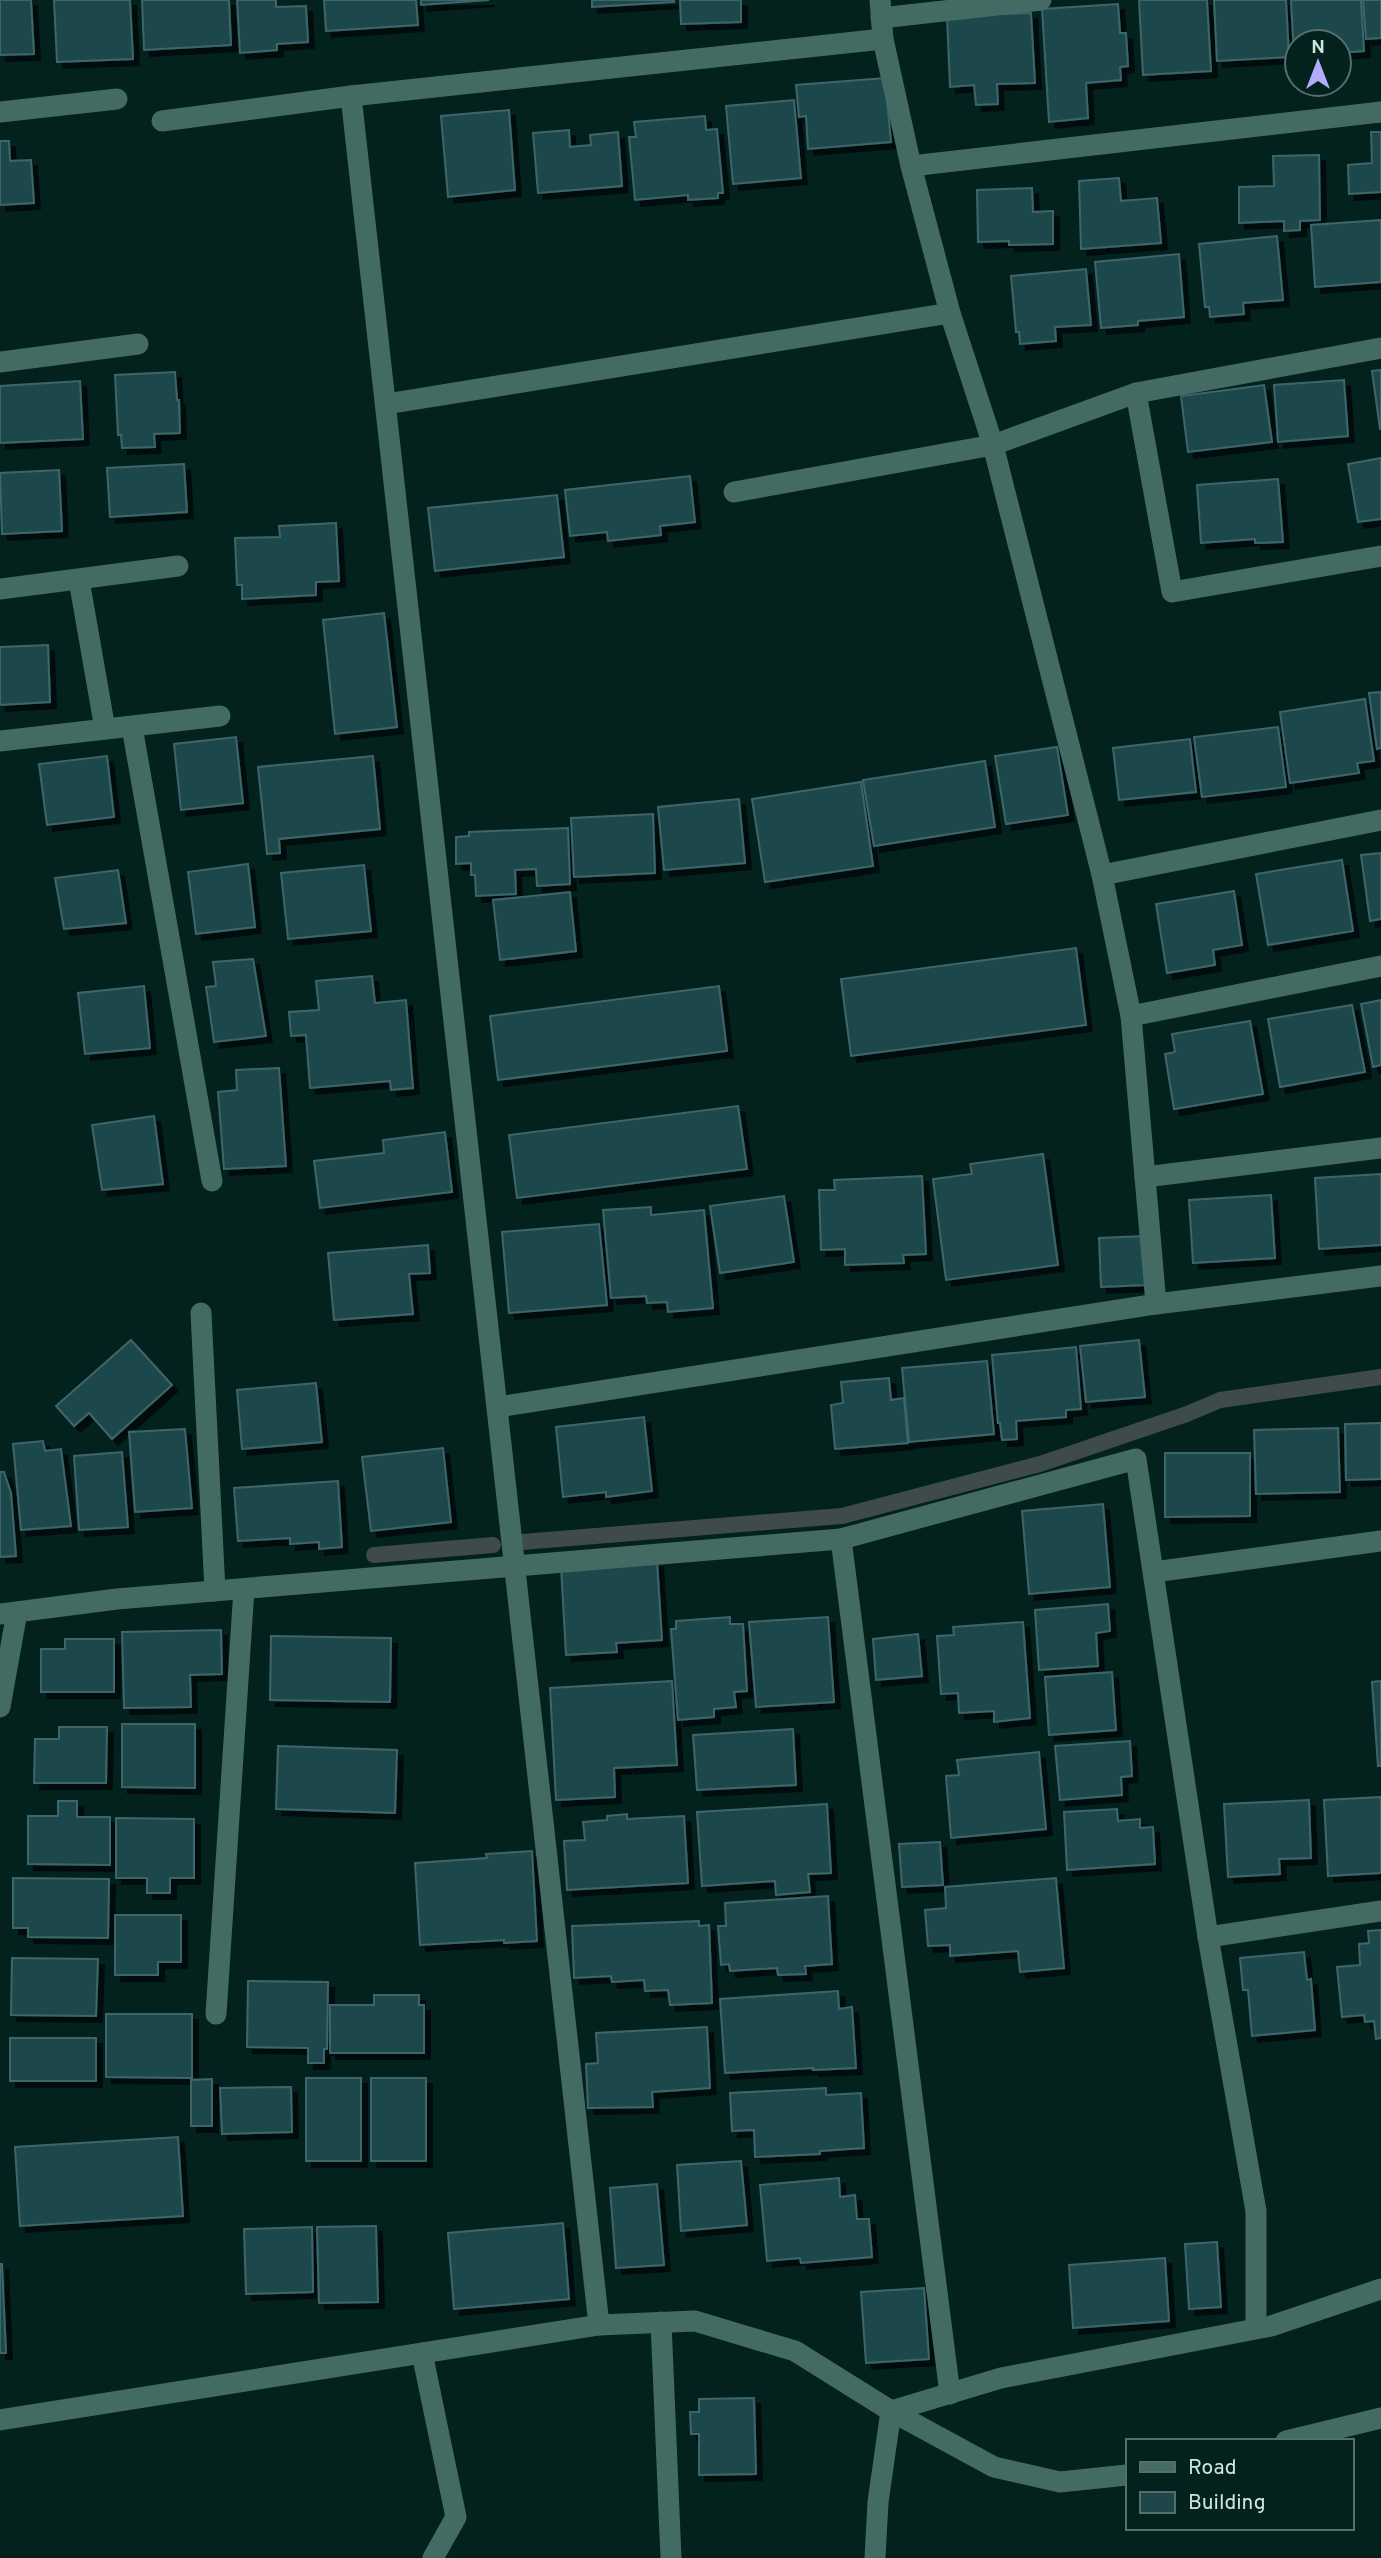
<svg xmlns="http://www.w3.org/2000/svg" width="1381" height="2558" font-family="Overpass,sans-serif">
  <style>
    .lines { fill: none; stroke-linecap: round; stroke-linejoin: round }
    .stream { stroke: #3e4a4c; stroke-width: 16 }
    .building { fill: #1f474b; stroke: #3e666a; stroke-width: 2; filter: url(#shadow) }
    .minor { stroke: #436a63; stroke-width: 21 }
  </style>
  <defs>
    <filter id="shadow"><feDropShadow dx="6" dy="6" stdDeviation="0" flood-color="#0009"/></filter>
  </defs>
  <rect width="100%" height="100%" fill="#03211d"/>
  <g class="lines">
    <!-- stream -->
    <g class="stream">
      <polyline points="522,1542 842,1516 1040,1464 1187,1414 1220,1400 1381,1377"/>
      <polyline points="374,1555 493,1545"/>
    </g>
  </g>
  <!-- building -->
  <g class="building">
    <polygon points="0,0 31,0 34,54 0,55"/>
    <polygon points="54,0 130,0 133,59 57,62"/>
    <polygon points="142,0 229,0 231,45 144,50"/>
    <polygon points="237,0 276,0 276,7 306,6 308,42 277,44 277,50 240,53"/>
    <polygon points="324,0 416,0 418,25 326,31"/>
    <polygon points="421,0 489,0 421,5"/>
    <polygon points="592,0 674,0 674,2 592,7"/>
    <polygon points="680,0 741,0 741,22 681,24"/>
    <polygon points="1139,0 1207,0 1211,71 1143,75"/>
    <polygon points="1214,0 1286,0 1289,57 1217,61"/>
    <polygon points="1291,0 1361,0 1364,51 1339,53 1339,42 1297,42 1297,55 1294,55"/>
    <polygon points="1363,0 1381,0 1381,38 1366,39"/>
    <polygon points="1118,4 1120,33 1126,33 1128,66 1120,67 1121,80 1086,83 1088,118 1049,122 1042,9"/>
    <polygon points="1031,13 1035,83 997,84 998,104 976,105 974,85 950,87 947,16"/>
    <polygon points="885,78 891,142 808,149 806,116 799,117 796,85"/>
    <polygon points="794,100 801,178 733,184 726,106"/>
    <polygon points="509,110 515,190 448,197 441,116"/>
    <polygon points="705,116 706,130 717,129 723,193 718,193 718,198 688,200 688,195 635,200 629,137 636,137 634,122"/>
    <polygon points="569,130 570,147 591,145 590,135 618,132 622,186 538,193 533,133"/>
    <polygon points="1371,132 1381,132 1381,192 1349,194 1348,165 1372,163"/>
    <polygon points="0,141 9,141 10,161 31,160 34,203 0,205"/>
    <polygon points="1319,155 1320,220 1300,221 1300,230 1284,231 1284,221 1239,223 1239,187 1274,186 1273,156"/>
    <polygon points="1119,178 1121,201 1157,198 1161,243 1081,249 1079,181"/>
    <polygon points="1032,188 1033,212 1053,211 1053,244 1009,245 1009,241 978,242 977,190"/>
    <polygon points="1381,220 1381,282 1315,287 1311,225"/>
    <polygon points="1277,236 1283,300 1243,303 1244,314 1210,317 1209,307 1205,307 1199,244"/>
    <polygon points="1179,254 1184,317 1138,321 1138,325 1101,328 1095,262"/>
    <polygon points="1086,269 1091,325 1055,327 1056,341 1020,344 1019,332 1016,332 1011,276"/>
    <polygon points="1381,370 1381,429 1380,429 1372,371"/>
    <polygon points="175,372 177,400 179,400 180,433 154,434 155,447 122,448 121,435 118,435 115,375"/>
    <polygon points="1344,380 1348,436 1278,442 1274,385"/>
    <polygon points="80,381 83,439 0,443 0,386"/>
    <polygon points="1264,385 1272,442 1188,452 1181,396"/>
    <polygon points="1381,458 1381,519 1358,522 1348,464"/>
    <polygon points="184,464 187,512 110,517 107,468"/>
    <polygon points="59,470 62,531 2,534 0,473"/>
    <polygon points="690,476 695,522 660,526 661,535 608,541 607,532 570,536 565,490"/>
    <polygon points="1278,479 1283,542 1255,543 1255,539 1201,543 1197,485"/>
    <polygon points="557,495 564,557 435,571 428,508"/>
    <polygon points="336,523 339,581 316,582 316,595 242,599 242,585 237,585 235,538 280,537 279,526"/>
    <polygon points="384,613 397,727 335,734 323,620"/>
    <polygon points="48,645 50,702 0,705 0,647"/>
    <polygon points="1381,692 1381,748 1377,749 1369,693"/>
    <polygon points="1365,699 1374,761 1357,763 1359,773 1290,783 1280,712"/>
    <polygon points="1278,727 1286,787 1202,797 1194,737"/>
    <polygon points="236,737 243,803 181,810 174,744"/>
    <polygon points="1190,739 1196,792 1119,800 1113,748"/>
    <polygon points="1057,747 1068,815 1006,824 995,756"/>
    <polygon points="107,756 114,817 47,825 39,764"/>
    <polygon points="373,756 380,829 279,839 280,853 267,854 258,767"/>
    <polygon points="985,761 995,827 874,846 863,780"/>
    <polygon points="861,782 873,866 765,882 752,799"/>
    <polygon points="739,799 745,863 664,870 658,807"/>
    <polygon points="653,814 655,873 574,877 571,818"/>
    <polygon points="568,828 570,884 537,886 536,869 515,870 516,894 476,896 475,875 471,875 471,863 456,864 456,837 469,836 469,832"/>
    <polygon points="1381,853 1381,919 1370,921 1361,855"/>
    <polygon points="1342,860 1353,931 1268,945 1256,874"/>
    <polygon points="248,864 255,927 196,934 188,872"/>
    <polygon points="364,865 371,931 288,939 281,873"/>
    <polygon points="118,870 126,923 64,929 55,878"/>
    <polygon points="1234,891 1242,945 1213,950 1215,965 1167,973 1156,904"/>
    <polygon points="570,892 576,951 500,960 493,900"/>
    <polygon points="1076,948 1086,1025 851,1056 841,979"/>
    <polygon points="253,959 266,1036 214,1042 206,987 216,986 213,962"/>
    <polygon points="372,976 375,1003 406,1000 413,1088 391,1090 390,1081 310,1088 306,1035 291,1036 289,1012 319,1010 316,981"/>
    <polygon points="144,986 150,1048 85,1054 78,993"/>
    <polygon points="719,986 727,1051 498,1080 490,1016"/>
    <polygon points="1381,1000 1381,1065 1373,1067 1361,1004"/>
    <polygon points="1352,1005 1365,1072 1280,1087 1268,1019"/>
    <polygon points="1250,1021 1263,1094 1174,1109 1165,1054 1175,1052 1172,1034"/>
    <polygon points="279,1068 286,1166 224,1169 218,1092 237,1090 236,1070"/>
    <polygon points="738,1106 747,1169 517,1198 509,1135"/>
    <polygon points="154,1116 163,1184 102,1190 92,1125"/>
    <polygon points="445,1132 452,1192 320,1208 314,1161 384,1153 383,1140"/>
    <polygon points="1043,1154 1058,1265 946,1280 933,1179 972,1174 970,1164"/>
    <polygon points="1381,1174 1381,1245 1319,1249 1315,1178"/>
    <polygon points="922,1176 926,1254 903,1255 904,1263 845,1265 845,1249 821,1250 819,1190 835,1190 834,1180"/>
    <polygon points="1271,1195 1275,1258 1193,1263 1189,1200"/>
    <polygon points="784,1196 794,1262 720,1273 710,1206"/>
    <polygon points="651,1207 651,1215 704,1210 713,1308 668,1312 667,1302 647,1303 646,1296 611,1298 603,1210"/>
    <polygon points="599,1224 607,1305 509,1313 502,1232"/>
    <polygon points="1144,1236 1146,1285 1101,1287 1099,1238"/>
    <polygon points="428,1245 430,1273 409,1274 413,1314 334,1320 328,1253"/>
    <polygon points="131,1340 172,1385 112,1439 89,1413 74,1426 56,1406"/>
    <polygon points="1139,1340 1145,1397 1086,1402 1080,1346"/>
    <polygon points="1076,1347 1081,1409 1066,1410 1066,1417 1016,1421 1017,1439 1002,1440 1000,1423 998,1423 992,1355"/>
    <polygon points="987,1361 994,1434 909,1442 902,1368"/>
    <polygon points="889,1378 891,1400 904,1398 908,1443 835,1449 831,1405 843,1403 841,1382"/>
    <polygon points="316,1383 322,1442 242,1449 237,1390"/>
    <polygon points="644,1417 652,1491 606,1497 606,1492 563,1497 556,1427"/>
    <polygon points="1381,1423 1381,1479 1346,1480 1345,1424"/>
    <polygon points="1338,1428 1340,1492 1256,1494 1254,1430"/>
    <polygon points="185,1429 192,1508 135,1512 129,1432"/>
    <polygon points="43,1441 45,1451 61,1449 71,1526 21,1530 13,1444"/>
    <polygon points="443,1448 451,1522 371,1531 362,1457"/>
    <polygon points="122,1452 128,1527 79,1530 74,1456"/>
    <polygon points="1165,1453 1250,1453 1250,1516 1165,1517"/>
    <polygon points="0,1472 4,1472 11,1493 16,1556 0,1557"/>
    <polygon points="338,1481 342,1547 319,1549 319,1542 290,1544 290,1538 238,1541 234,1488"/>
    <polygon points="1103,1504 1110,1587 1029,1594 1022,1511"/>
    <polygon points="657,1561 662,1640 616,1643 617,1652 566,1655 561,1567"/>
    <polygon points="1108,1604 1110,1631 1096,1633 1098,1666 1039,1670 1035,1610"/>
    <polygon points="730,1617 730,1624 743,1624 747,1691 734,1692 736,1707 714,1709 714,1717 678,1720 671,1629 676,1629 676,1621"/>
    <polygon points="828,1617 834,1702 756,1707 749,1622"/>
    <polygon points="1023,1622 1030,1718 994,1722 994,1711 959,1713 958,1693 941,1694 937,1636 954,1635 953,1627"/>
    <polygon points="221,1630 222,1674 190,1675 191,1707 124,1708 122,1632"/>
    <polygon points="918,1634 922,1676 876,1680 873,1639"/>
    <polygon points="271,1636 391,1638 390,1702 270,1700"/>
    <polygon points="65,1639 114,1639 114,1692 41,1692 41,1649 65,1649"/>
    <polygon points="1112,1672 1116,1730 1049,1735 1045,1677"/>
    <polygon points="672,1681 677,1765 614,1768 615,1797 556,1800 550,1688"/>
    <polygon points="1381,1681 1381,1766 1378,1766 1372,1682"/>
    <polygon points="122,1724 195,1724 195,1788 122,1787"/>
    <polygon points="59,1727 107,1727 106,1783 34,1783 35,1739 59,1739"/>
    <polygon points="793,1729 796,1785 697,1790 693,1735"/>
    <polygon points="1130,1741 1132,1776 1121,1777 1122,1795 1060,1800 1055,1746"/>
    <polygon points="278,1746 397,1750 395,1813 276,1809"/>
    <polygon points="1039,1752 1046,1829 951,1838 946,1776 959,1775 957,1760"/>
    <polygon points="1381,1797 1381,1873 1328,1876 1324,1800"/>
    <polygon points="1309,1800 1311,1858 1279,1859 1280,1874 1228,1877 1224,1804"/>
    <polygon points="58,1801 77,1801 77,1817 110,1817 110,1865 28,1864 28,1816 58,1816"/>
    <polygon points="827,1804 831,1873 808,1874 810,1892 776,1895 775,1881 702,1886 697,1812"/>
    <polygon points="1117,1809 1118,1821 1140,1819 1140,1828 1153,1827 1155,1864 1067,1870 1064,1812"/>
    <polygon points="627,1814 627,1819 684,1816 688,1883 567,1890 564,1841 585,1840 583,1822 607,1820 607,1816"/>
    <polygon points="116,1818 194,1819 194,1878 170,1878 170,1893 147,1893 147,1878 116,1878"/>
    <polygon points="940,1842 943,1885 902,1887 899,1844"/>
    <polygon points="532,1851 537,1941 504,1943 504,1940 420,1945 415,1863 487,1858 486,1854"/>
    <polygon points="13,1878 109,1879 108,1938 28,1937 28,1928 13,1928"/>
    <polygon points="1056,1878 1064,1968 1020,1972 1018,1951 950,1956 950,1945 928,1946 925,1910 946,1908 945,1887"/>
    <polygon points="828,1896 832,1964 805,1966 806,1974 778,1975 777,1968 730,1971 729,1964 721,1965 718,1926 726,1926 725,1903"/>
    <polygon points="115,1915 181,1915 181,1962 158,1962 158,1975 115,1975"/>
    <polygon points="699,1921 699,1926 709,1925 712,2003 670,2005 668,1990 645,1991 644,1980 612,1982 611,1976 574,1978 572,1926"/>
    <polygon points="1381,1930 1381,2038 1376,2039 1374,2021 1365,2022 1364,2015 1342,2017 1337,1967 1360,1965 1359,1944 1369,1943 1368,1931"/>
    <polygon points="1304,1952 1307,1980 1311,1979 1315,2030 1252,2036 1248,1990 1243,1990 1240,1958"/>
    <polygon points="12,1958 98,1959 96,2016 11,2015"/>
    <polygon points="248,1981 328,1982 327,2049 324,2049 324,2063 308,2063 308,2048 247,2047"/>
    <polygon points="838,1991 839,2009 852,2007 856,2068 813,2070 813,2068 725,2073 720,1999"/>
    <polygon points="374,1995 419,1995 419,2005 424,2005 424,2053 330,2053 330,2005 374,2005"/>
    <polygon points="106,2014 192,2014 192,2078 106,2077"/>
    <polygon points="707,2027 710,2088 652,2092 653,2107 588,2108 586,2064 598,2063 596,2033"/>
    <rect x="10" y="2038" width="86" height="43"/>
    <rect x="306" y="2078" width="55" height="83"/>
    <rect x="371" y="2078" width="55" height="83"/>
    <polygon points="212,2079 212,2126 191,2126 191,2080"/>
    <polygon points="291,2087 292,2132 222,2134 220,2088"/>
    <polygon points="826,2088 826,2095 861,2093 864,2148 820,2151 820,2154 755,2157 754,2130 732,2131 730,2093"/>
    <polygon points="178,2137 183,2216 20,2226 15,2147"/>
    <polygon points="741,2161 747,2225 681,2231 677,2165"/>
    <polygon points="839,2178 840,2197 855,2195 857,2219 869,2219 872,2257 801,2263 800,2258 767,2261 760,2185"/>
    <polygon points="657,2184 664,2265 616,2268 610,2188"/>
    <polygon points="563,2223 569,2299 454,2309 448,2233"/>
    <polygon points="376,2226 378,2302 319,2303 317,2227"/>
    <polygon points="312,2227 313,2292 246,2294 244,2229"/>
    <polygon points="1217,2242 1221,2307 1189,2309 1185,2244"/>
    <polygon points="1165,2258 1169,2321 1073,2328 1069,2265"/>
    <polygon points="0,2264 2,2264 6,2353 0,2353"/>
    <polygon points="924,2288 929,2359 866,2363 861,2292"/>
    <polygon points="754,2398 756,2474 699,2475 699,2434 691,2434 690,2412 699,2412 699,2399"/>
  </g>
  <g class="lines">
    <!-- minor -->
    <g class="minor">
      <polyline points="880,0 883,39 911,166 950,313 993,445 1102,875 1131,1016 1156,1304"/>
      <polyline points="881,18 1041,0"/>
      <polyline points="351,96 599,2325"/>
      <polyline points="0,112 117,99"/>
      <polyline points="162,121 351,96 883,39"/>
      <polyline points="911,166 1381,112"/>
      <polyline points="1381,348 1136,393 1172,592 1381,556"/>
      <polyline points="0,362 138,344"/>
      <polyline points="386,404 950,313"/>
      <polyline points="734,492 993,445 1136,393"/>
      <polyline points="79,580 105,729"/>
      <polyline points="0,589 178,566"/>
      <polyline points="132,727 212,1181"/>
      <polyline points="0,741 220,716"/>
      <polyline points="1102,875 1381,820"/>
      <polyline points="1131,1016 1381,966"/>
      <polyline points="1145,1177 1381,1148"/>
      <polyline points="201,1313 215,1591"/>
      <polyline points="498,1407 1156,1304 1381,1276"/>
      <polyline points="841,1539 950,2394"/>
      <polyline points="1154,1572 1381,1541"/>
      <polyline points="0,1614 117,1599 841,1539 1136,1459 1208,1937 1256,2211 1256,2328"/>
      <polyline points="0,1707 17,1612"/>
      <polyline points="1208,1937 1381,1911"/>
      <polyline points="216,2014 244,1589"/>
      <polyline points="661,2322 671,2558"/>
      <polyline points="422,2353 456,2517 433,2558"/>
      <polyline points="891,2411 1001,2378 1271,2326 1381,2289"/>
      <polyline points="0,2420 599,2325 695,2321 795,2351 891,2411 994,2467 1060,2482 1127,2475"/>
      <polyline points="1286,2441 1381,2418"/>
      <polyline points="875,2558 878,2502 891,2411"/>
    </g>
  </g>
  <!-- legend -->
  <rect x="1126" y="2439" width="228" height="91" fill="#03211d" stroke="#556f6b" stroke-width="2"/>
  <rect x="1140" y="2462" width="35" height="10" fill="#436a63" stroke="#556f6b" stroke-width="2"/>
  <text x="1188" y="2474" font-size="21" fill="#d0e5e1">Road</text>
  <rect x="1140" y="2492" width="35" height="21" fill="#1f474b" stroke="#556f6b" stroke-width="2"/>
  <text x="1188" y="2509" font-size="21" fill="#d0e5e1">Building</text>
  <!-- north arrow -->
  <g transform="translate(1318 63)"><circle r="33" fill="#03211d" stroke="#556f6b" stroke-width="2"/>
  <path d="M0-5L12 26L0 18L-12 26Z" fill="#b4acf9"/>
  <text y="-10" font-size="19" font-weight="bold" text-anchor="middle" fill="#d0e5e1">N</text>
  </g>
</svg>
